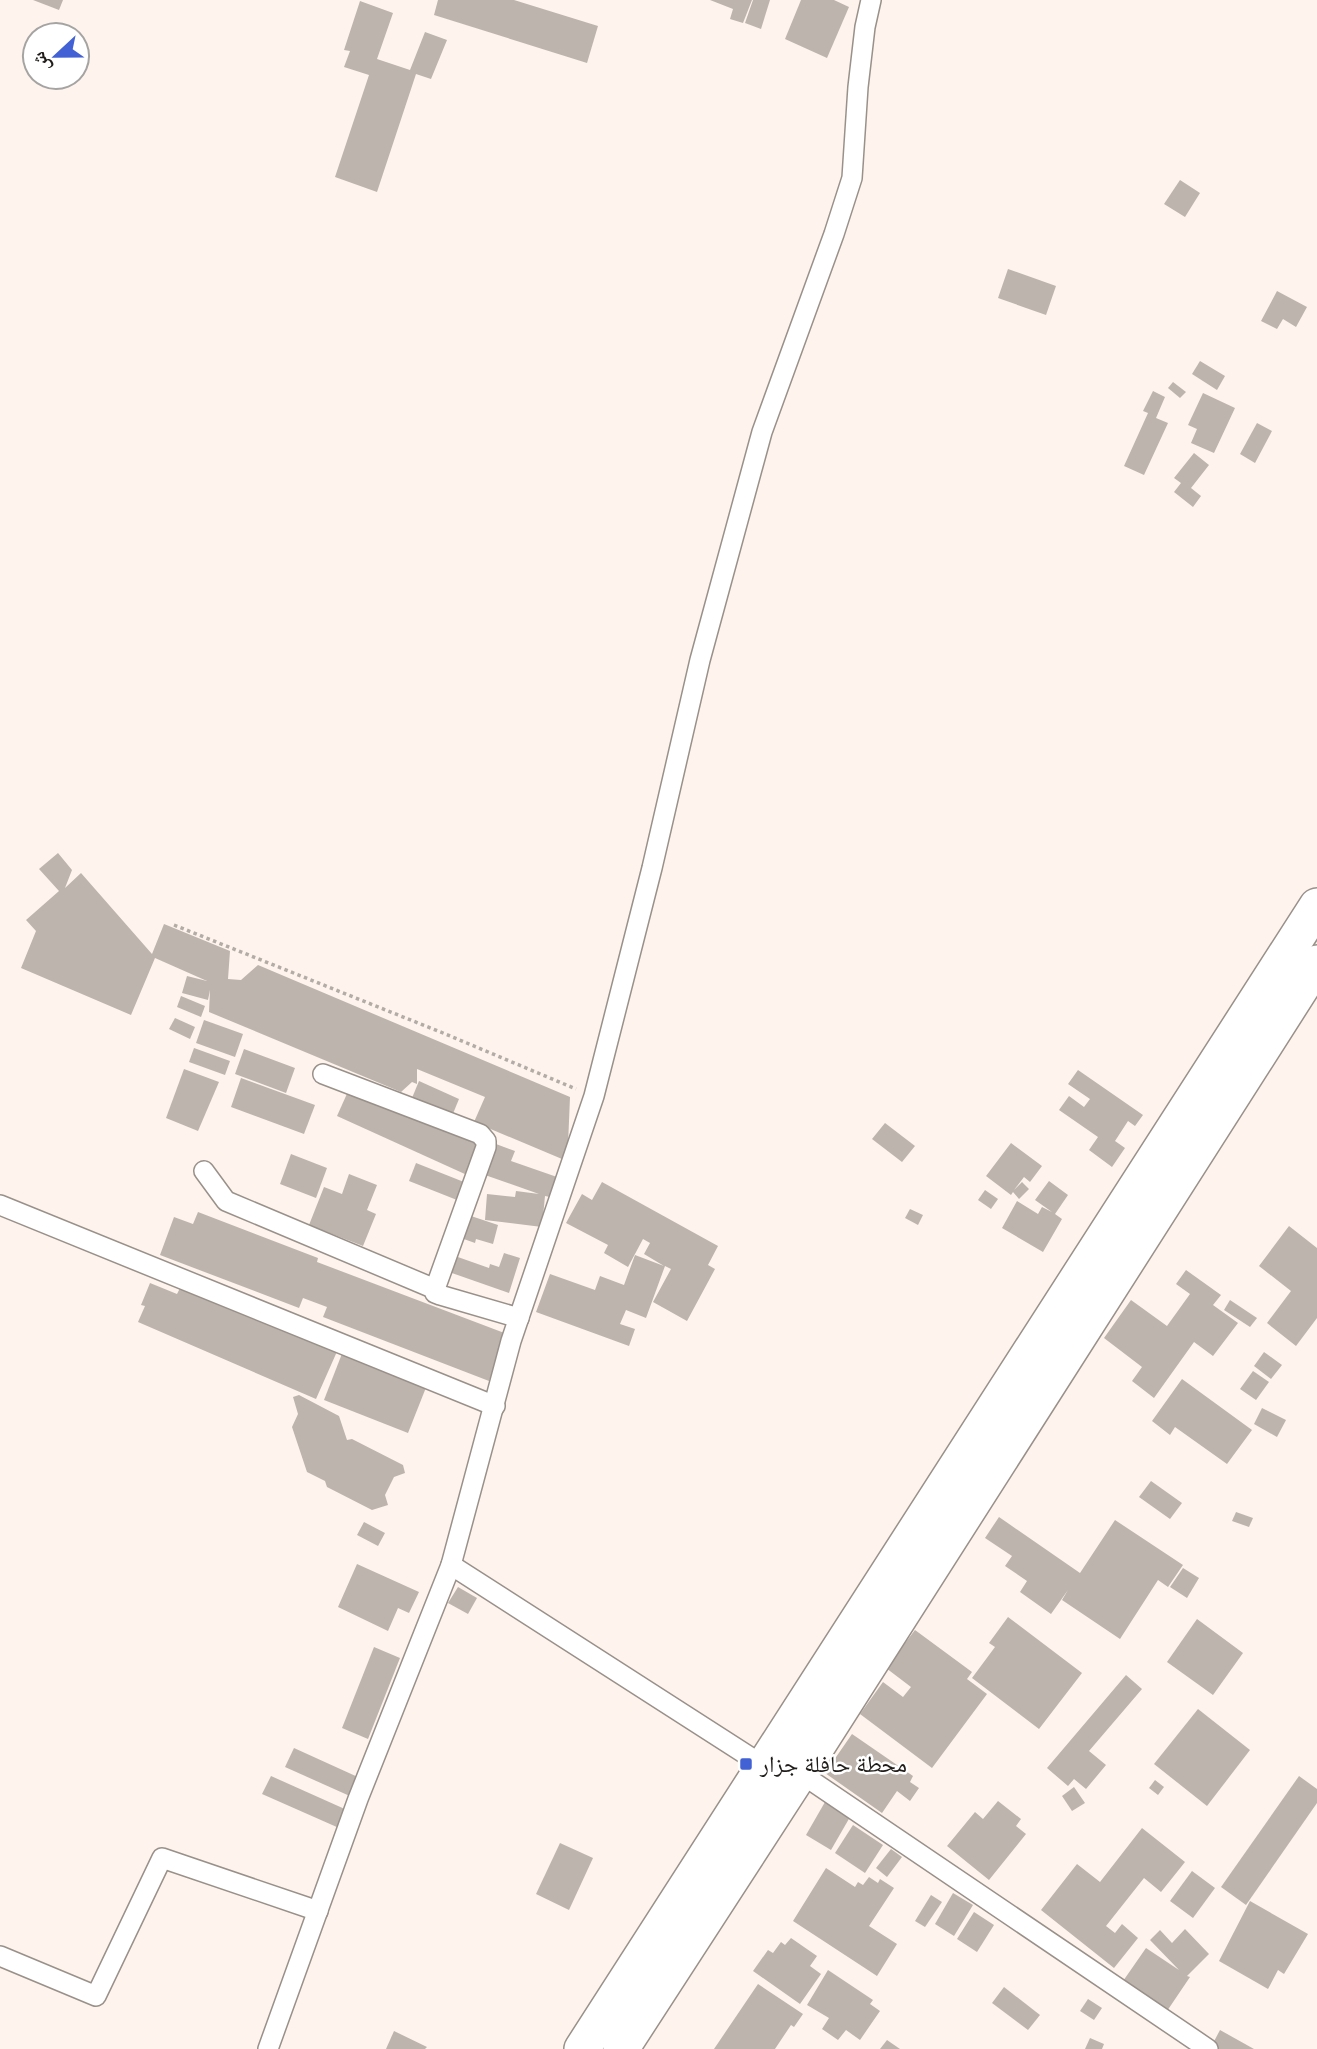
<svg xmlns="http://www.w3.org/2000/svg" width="1317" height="2049" font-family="'Noto Serif','Noto Naskh Arabic',serif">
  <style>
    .building { fill: #beb4ae }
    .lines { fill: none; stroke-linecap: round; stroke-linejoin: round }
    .street-casing { stroke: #99908a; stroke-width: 22 }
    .highway-casing { stroke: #99908a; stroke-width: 38 }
    .path { stroke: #b3aba6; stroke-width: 3.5; stroke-dasharray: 3.5 3.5; stroke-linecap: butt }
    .street { stroke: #fff; stroke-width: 19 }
    .highway { stroke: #fff; stroke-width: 35 }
    .poi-dot { fill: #4261d4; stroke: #fff; stroke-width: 2.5 }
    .labels { text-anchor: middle; stroke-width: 5; stroke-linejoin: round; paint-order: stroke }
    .poi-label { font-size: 23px; fill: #1f1c19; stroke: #fff; text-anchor: start }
  </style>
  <rect width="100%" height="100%" fill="#fef4ed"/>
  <!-- building -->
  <g class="building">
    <polygon points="33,0 63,0 59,10"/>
    <polygon points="438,0 514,0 598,26 587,63 434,15"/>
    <polygon points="710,0 752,0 743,23 730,19 733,9"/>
    <polygon points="753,0 770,0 761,29 745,23"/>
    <polygon points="801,0 834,0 849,7 827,58 785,39"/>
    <polygon points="360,1 393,13 377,59 410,70 425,32 447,40 431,79 416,74 377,192 335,177 369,75 344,67 350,51 344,50"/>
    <polygon points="1180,180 1200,193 1185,217 1164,204"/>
    <polygon points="1008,269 1056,286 1046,315 998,298"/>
    <polygon points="1277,291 1307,307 1296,327 1283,319 1277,329 1261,321"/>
    <polygon points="1200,361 1225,376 1217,390 1192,374"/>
    <polygon points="1173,382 1186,392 1180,398 1168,388"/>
    <polygon points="1153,391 1165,397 1156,418 1168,423 1144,475 1124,466 1148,413 1143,411"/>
    <polygon points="1203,393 1235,408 1214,453 1191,443 1197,429 1188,425"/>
    <polygon points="1257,423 1272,431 1255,463 1240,454"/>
    <polygon points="1194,453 1209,465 1191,488 1201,496 1193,507 1174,492 1181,483 1174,478"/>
    <polygon points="58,853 72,870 65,888 81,873 152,954 164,924 230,951 228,979 241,980 258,965 570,1097 568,1145 562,1159 474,1122 485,1097 417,1069 417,1084 412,1082 401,1092 209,1012 210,990 208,1000 182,993 187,976 207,981 155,958 131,1015 21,968 36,931 26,920 59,891 39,869"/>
    <polygon points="181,996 205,1006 201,1017 177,1007"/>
    <polygon points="175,1018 195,1027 190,1039 169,1029"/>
    <polygon points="204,1020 243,1034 235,1057 196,1043"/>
    <polygon points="194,1048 230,1061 225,1075 189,1062"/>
    <polygon points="244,1049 295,1068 286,1093 235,1074"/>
    <polygon points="184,1069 219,1082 198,1131 166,1118"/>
    <polygon points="1078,1070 1143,1115 1135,1126 1128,1121 1115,1141 1125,1148 1112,1167 1089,1150 1098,1137 1059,1110 1069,1096 1084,1107 1090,1099 1068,1084"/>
    <polygon points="241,1078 315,1105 304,1134 231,1107"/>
    <polygon points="419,1081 459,1099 452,1116 412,1098"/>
    <polygon points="350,1087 480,1146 467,1175 337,1116"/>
    <polygon points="885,1123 915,1146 902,1162 872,1139"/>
    <polygon points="1011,1143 1042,1166 1030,1182 1024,1177 1014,1190 1022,1182 1029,1189 1019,1199 1013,1192 1011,1195 986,1176"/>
    <polygon points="496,1144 515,1151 511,1161 557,1177 550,1197 545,1196 542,1227 485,1220 487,1194 515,1197 516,1191 539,1194 485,1175"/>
    <polygon points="291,1154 327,1168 316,1198 280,1184"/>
    <polygon points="416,1163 469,1184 462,1202 409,1181"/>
    <polygon points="349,1174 377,1185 367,1210 376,1214 363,1246 309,1225 324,1187 342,1194"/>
    <polygon points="1049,1181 1068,1195 1055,1214 1062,1219 1043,1252 1002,1228 1017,1201 1038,1214 1042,1207 1052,1212 1035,1200"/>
    <polygon points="602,1182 718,1246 708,1265 715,1269 687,1321 653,1302 671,1269 665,1266 646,1318 626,1310 620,1324 635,1329 629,1346 536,1312 550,1274 595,1290 600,1276 624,1285 635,1255 664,1266 644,1254 650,1243 643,1239 628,1267 604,1253 608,1245 566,1223 582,1194 592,1200"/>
    <polygon points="985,1190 998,1199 991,1209 978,1200"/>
    <polygon points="910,1209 923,1215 918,1225 905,1218"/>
    <polygon points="198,1212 318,1258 317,1262 507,1334 489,1381 323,1317 327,1307 303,1298 299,1308 160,1255 174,1217 193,1224"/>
    <polygon points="468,1215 498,1225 493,1244 476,1239 475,1243 461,1238"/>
    <polygon points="1289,1226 1317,1248 1317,1318 1296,1346 1267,1323 1291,1291 1259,1266"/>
    <polygon points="504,1253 520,1258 509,1293 449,1272 455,1256 489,1268 490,1264 499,1267"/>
    <polygon points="1186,1270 1221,1295 1213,1305 1238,1323 1213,1356 1194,1342 1154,1398 1132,1381 1142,1367 1104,1338 1131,1300 1167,1326 1190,1294 1176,1284"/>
    <polygon points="184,1280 339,1347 316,1399 138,1322 145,1306 141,1305 150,1283 177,1294"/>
    <polygon points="1230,1300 1257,1318 1250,1327 1224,1310"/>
    <polygon points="343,1351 427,1385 408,1433 324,1400"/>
    <polygon points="1264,1352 1282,1365 1271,1379 1254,1366"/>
    <polygon points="1253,1371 1269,1382 1256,1400 1240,1389"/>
    <polygon points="1182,1379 1252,1430 1227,1464 1175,1427 1170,1435 1152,1421"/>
    <polygon points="299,1395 339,1416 347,1440 352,1439 403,1465 405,1473 394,1477 385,1495 388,1505 372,1510 327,1487 325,1481 307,1472 292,1427 298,1414 293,1397"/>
    <polygon points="1262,1408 1286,1420 1277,1437 1254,1424"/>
    <polygon points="1151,1481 1182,1503 1170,1519 1139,1497"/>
    <polygon points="1236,1512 1253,1518 1249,1527 1232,1521"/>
    <polygon points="999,1517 1080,1573 1115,1520 1183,1565 1168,1587 1158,1580 1120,1639 1062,1600 1068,1590 1051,1614 1020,1592 1027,1581 1005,1566 1012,1556 985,1538"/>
    <polygon points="364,1522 385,1533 378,1546 357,1535"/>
    <polygon points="357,1564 419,1592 409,1613 398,1608 388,1631 338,1607"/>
    <polygon points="1183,1568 1199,1578 1187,1598 1170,1587"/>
    <polygon points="458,1587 477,1598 468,1614 448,1603"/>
    <polygon points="1008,1617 1082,1673 1039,1729 972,1678 995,1647 989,1643"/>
    <polygon points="1197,1619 1243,1653 1213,1695 1167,1662"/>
    <polygon points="915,1630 972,1672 967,1679 987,1694 932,1768 860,1714 883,1682 903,1697 911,1687 886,1668"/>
    <polygon points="374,1647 400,1658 368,1739 342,1728"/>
    <polygon points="1126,1675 1142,1689 1089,1751 1106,1765 1086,1789 1074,1779 1068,1786 1047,1768"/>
    <polygon points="1198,1709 1250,1750 1207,1806 1154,1764"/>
    <polygon points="852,1734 913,1776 910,1782 919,1788 910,1801 897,1791 882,1813 825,1773"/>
    <polygon points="294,1748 360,1778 352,1797 285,1767"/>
    <polygon points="271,1776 347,1810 339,1828 262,1794"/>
    <polygon points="1299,1776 1317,1789 1317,1803 1246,1905 1221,1887"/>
    <polygon points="1155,1780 1164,1787 1158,1795 1149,1788"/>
    <polygon points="1074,1787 1085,1803 1072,1811 1062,1796"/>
    <polygon points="998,1801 1021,1819 1016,1826 1026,1834 989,1880 947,1846 975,1812 983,1819"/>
    <polygon points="825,1802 850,1817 831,1850 806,1835"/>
    <polygon points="853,1825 883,1845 865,1873 835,1853"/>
    <polygon points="1142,1828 1185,1862 1161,1892 1144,1878 1106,1926 1115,1933 1122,1924 1138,1938 1114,1968 1041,1910 1077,1864 1100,1882"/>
    <polygon points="560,1843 593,1858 569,1910 536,1894"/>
    <polygon points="891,1849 902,1857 887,1877 876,1868"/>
    <polygon points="826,1868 855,1887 858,1882 863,1885 869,1877 878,1883 880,1879 894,1888 869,1926 897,1944 877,1976 793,1921"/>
    <polygon points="1192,1871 1215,1888 1193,1918 1170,1901"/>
    <polygon points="953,1893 973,1905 954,1936 935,1924"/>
    <polygon points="931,1895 942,1902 925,1927 915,1921"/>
    <polygon points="1250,1901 1308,1934 1284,1974 1278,1970 1268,1989 1219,1961"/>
    <polygon points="974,1912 994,1925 977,1952 957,1939"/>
    <polygon points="1185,1929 1209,1954 1187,1976 1190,1977 1165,2014 1121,1984 1146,1948 1179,1970 1150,1940 1160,1930 1172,1943"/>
    <polygon points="791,1938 817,1956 810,1966 821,1974 800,2004 753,1971 768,1950 773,1953 781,1942 785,1945"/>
    <polygon points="828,1970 873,2000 870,2004 880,2011 860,2040 846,2030 838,2040 822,2029 829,2018 807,2005"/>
    <polygon points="758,1984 803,2014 794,2027 791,2025 775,2049 714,2049"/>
    <polygon points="1004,1987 1040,2015 1028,2030 992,2003"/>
    <polygon points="1088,1999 1102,2008 1094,2020 1080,2011"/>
    <polygon points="1220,2030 1254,2049 1210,2049"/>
    <polygon points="394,2031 427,2047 425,2049 386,2049"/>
    <polygon points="1090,2038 1104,2044 1102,2049 1085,2049"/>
    <polygon points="887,2040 900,2049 880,2049"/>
  </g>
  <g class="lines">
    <!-- street casing -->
    <g class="street-casing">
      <g id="street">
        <polyline points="323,1074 480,1134 486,1141 486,1147 435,1289 435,1293 440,1295 519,1318"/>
        <polyline points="204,1171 226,1201 435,1289"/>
        <polyline points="0,1205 495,1406"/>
        <polyline points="451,1565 764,1766"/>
        <polyline points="800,1773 1208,2049"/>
        <polyline points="0,1956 96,1996 162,1858 318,1911"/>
        <polyline points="268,2049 358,1799 451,1565 511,1341 594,1096 652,868 700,660 762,432 834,234 852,178 858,87 865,27 871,0"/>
      </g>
    </g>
    <!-- highway casing -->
    <g class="highway-casing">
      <g id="highway">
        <polyline points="582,2049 1317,906"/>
        <polyline points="621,2049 800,1773 1317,963"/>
      </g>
    </g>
    <!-- path -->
    <polyline class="path" points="174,925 443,1033 576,1089"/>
    <!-- street -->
    <use href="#street" class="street"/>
    <!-- highway -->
    <use href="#highway" class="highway"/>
  </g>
  <!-- markers -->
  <rect class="poi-dot" x="739" y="1757" width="14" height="14" rx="3.5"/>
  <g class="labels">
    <!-- poi labels -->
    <g class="poi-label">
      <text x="760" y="1772">محطة حافلة جزار</text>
    </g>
  </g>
  <!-- north arrow -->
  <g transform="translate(56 56) rotate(248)"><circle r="33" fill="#ffffff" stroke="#a5a4a3" stroke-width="2"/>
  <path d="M0-5L12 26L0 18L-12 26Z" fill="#4261d4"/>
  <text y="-10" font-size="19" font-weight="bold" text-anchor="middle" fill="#1f1c19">ش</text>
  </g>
</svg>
